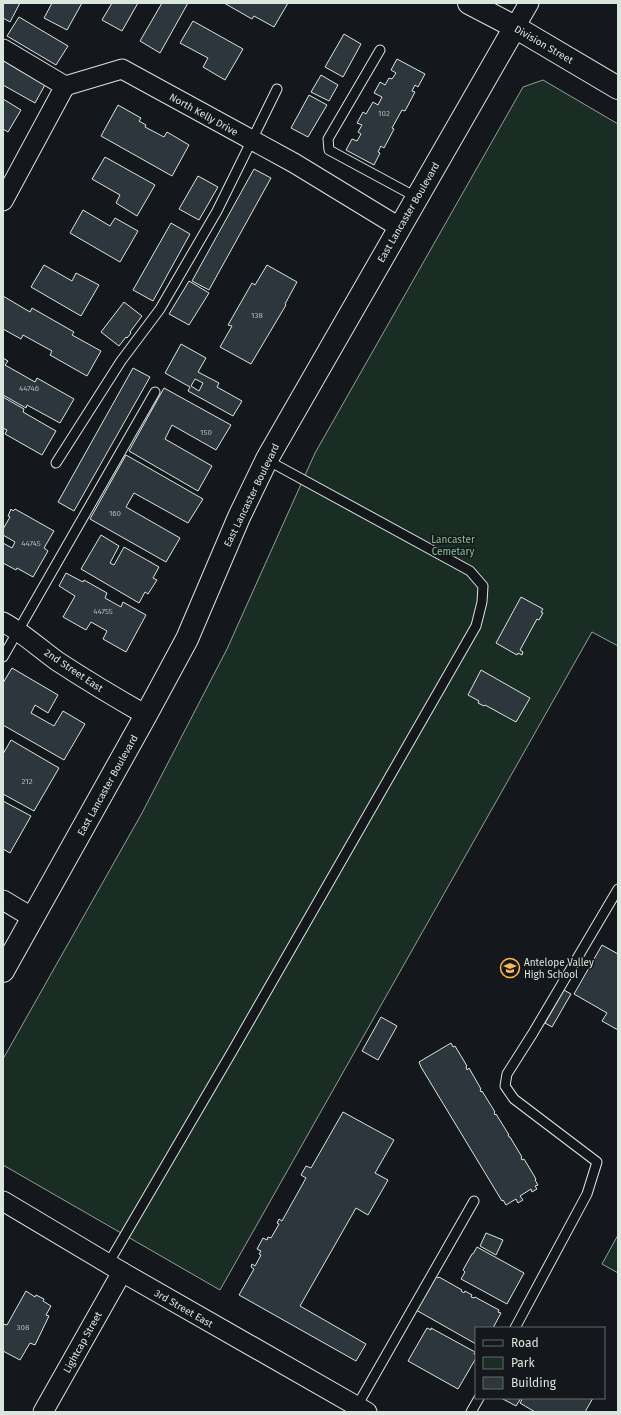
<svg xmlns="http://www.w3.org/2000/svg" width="621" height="1415" font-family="'Fira Sans',sans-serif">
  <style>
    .green { fill: #1a2d24; stroke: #939e99 }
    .building { fill: #2c363c; stroke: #d8e6dc; fill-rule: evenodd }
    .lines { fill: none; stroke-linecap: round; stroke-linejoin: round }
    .lane-casing { stroke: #d8e6dc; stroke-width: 11 }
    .street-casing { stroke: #d8e6dc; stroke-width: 21 }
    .secondary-casing { stroke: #d8e6dc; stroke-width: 24 }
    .lane { stroke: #14181c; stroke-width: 9 }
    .street { stroke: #14181c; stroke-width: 19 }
    .secondary { stroke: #14181c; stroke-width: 22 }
    .labels { text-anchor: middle; stroke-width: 3; stroke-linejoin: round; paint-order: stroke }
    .number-label { font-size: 8px; fill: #adbab4 }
    .street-label { font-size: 10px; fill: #d8e6dc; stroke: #14181c }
    .park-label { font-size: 10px; fill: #8ac095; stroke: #14181c }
    .poi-label { font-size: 10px; fill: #d8e6dc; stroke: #14181c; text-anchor: start }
  </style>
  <rect width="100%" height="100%" fill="#14181c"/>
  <!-- green -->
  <g class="green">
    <polygon points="543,80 618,124 618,646 592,632 220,1290 3,1165 3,1059 142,813 227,649 315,453 523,87"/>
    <polygon points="618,1235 618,1273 602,1264"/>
  </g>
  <!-- building -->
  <g class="building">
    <polygon points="3,3 20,3 10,22 3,18"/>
    <polygon points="52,3 82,3 67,30 44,18"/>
    <polygon points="112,3 138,3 122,31 102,20"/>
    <polygon points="162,3 188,3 160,53 140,41"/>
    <polygon points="224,3 288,3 274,27 254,16 252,19"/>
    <polygon points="19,17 68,46 56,65 7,36"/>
    <polygon points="193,21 243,49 225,80 203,67 208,58 180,43"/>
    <polygon points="344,34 361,44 343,77 325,67"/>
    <polygon points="3,58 46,83 35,103 3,85"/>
    <polygon points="397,59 425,74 418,87 415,85 412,91 415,92 405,111 402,110 392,128 394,129 384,148 381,146 378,152 380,153 374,165 346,150 352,139 357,141 361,134 358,132 362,125 357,123 363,112 366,114 373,102 378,105 382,97 374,93 380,82 385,85 389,78 392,79 396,73 391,70"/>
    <polygon points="321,75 338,85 329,101 311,92"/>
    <polygon points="309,95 327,105 308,137 291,128"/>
    <polygon points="3,99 21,110 8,132 3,129"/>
    <polygon points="118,105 141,118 139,121 146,125 145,127 164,137 167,132 189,145 172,176 101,136"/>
    <polygon points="105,157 155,185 137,216 116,203 120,195 92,179"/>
    <polygon points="254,169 271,178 209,290 192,281"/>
    <polygon points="198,176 218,187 199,220 179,209"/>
    <polygon points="83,210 110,226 115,218 138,231 120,262 70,233"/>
    <polygon points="171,223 190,234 153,301 133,290"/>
    <polygon points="44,265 72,281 76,273 99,285 81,316 31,287"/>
    <polygon points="267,265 297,282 285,304 286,305 251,364 220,347 232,326 228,325 252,283 255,285"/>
    <polygon points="189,281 209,293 189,325 169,314"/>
    <polygon points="3,296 30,312 32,308 74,332 72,335 101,351 87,376 50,355 52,351 23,335 21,339 3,329"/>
    <polygon points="124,302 142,316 130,332 131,333 127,338 126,337 119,346 101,332"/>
    <path d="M181,344L206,358L198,372L219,383L217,387L242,401L233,416L188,391L190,387L165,373ZM195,379L203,383L199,391L191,386Z"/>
    <polygon points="3,358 8,361 5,365 35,382 37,378 74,399 60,423 27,405 26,408 3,395"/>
    <polygon points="133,368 150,377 74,511 58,502"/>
    <polygon points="164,388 231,425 216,450 172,425 165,439 212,466 198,491 129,451"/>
    <polygon points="3,397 24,409 23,412 56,431 42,455 5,434 7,430 3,428"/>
    <polygon points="126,455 203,499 188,523 134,493 126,507 180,538 166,562 90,519"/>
    <polygon points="11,509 13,511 15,509 54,531 44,548 48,551 33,577 17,568 16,570 3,563 3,543 12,548 15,542 3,535 3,529 10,517 8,516"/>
    <polygon points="101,535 119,546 110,563 114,565 124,547 159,567 153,578 157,580 148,594 145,592 139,603 81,569"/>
    <polygon points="66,573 83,582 84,580 107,593 105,598 121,607 123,602 146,615 126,652 103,639 107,631 91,622 86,630 63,617 75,596 59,586"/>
    <polygon points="521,597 543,609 541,612 543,613 539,620 537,619 520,650 523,652 522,655 518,653 517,655 496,643"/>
    <polygon points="12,668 58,695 48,713 35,705 31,713 54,726 63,711 85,724 64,760 3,725 3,683"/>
    <polygon points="481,670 530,698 516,722 485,705 484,706 478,703 479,701 468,695"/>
    <polygon points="11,740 59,768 34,811 3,794 3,754"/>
    <polygon points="3,801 31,816 10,853 3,849"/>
    <polygon points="602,945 618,954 618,1030 602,1021 607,1013 574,994"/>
    <polygon points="564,990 571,994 552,1027 545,1023"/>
    <polygon points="381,1017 397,1026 378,1060 362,1051"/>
    <polygon points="451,1043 453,1047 455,1046 467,1066 466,1067 467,1070 469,1068 481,1089 480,1090 481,1092 482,1091 495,1112 494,1113 495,1115 496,1114 509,1135 508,1135 509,1137 510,1137 522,1157 521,1158 522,1160 524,1159 536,1179 535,1180 538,1185 535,1186 537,1189 532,1192 531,1189 520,1196 523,1200 518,1203 516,1199 506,1205 503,1200 502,1201 421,1067 419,1062"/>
    <polygon points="343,1112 394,1140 375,1173 388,1180 368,1215 356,1208 300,1306 366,1344 356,1361 239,1295 254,1269 251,1267 252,1264 255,1266 261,1255 259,1254 261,1251 257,1249 263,1238 267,1240 268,1237 271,1238 279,1224 277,1223 279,1219 282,1221 306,1178 301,1175 306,1166 311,1168"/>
    <polygon points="486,1233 503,1240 496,1255 480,1246"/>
    <polygon points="477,1247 524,1273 507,1304 461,1279 465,1272 463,1270 472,1254 473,1254"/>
    <polygon points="435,1276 438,1278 439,1277 462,1290 461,1291 464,1293 465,1291 472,1295 471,1297 474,1298 475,1297 499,1310 498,1312 501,1313 493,1328 476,1328 476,1344 416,1310"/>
    <polygon points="26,1291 35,1297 36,1295 44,1299 43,1301 51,1306 46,1315 49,1316 35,1345 30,1343 20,1360 3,1351 3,1324 7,1325"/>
    <polygon points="427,1328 431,1330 431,1328 475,1352 474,1354 476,1355 476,1358 458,1389 408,1361"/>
    <polygon points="501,1398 521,1398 516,1406"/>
    <polygon points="523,1398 593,1398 585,1412 535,1412 520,1403"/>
  </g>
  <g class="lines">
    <!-- lane casing -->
    <g class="lane-casing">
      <g id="lane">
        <polyline points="380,50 328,139 329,150 416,197"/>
        <polyline points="56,463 121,361 160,309 217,211 277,89"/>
        <polyline points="3,657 155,392"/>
        <polyline points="108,1264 233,1050 476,626 482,602 483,586 470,571 267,460"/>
        <polyline points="515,1328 587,1194 597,1162 514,1099 505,1086 507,1074 533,1033 618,889"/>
        <polyline points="357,1406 474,1201"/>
        <polyline points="471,1412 479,1398"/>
      </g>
    </g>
    <!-- street casing -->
    <g class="street-casing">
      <g id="street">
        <polyline points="515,27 529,3"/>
        <polyline points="3,49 65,86 122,69 294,163 399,227"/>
        <polyline points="3,201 65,86"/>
        <path d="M3,622C23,633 39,648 57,661C86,680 116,698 146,715"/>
        <polyline points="3,900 33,918"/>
        <polyline points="3,1201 122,1272 367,1412"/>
        <polyline points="43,1412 122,1272"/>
      </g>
    </g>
    <!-- secondary casing -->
    <g class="secondary-casing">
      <g id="secondary">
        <polyline points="469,3 515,27 618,88"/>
        <polyline points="3,971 146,715 187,639 239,517 267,459 515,27"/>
      </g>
    </g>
    <!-- lane -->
    <use href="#lane" class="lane"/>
    <!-- street -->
    <use href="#street" class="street"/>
    <!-- secondary -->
    <use href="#secondary" class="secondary"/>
  </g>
  <!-- icons -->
  <defs>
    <g id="school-ring" transform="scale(1)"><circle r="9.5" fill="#14181c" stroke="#ffb74d" stroke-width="1.5"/><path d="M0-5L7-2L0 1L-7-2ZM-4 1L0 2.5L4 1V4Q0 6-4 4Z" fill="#ffb74d"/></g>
  </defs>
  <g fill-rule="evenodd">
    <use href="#school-ring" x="510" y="968"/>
  </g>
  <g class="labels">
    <!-- number labels -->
    <g class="number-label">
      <text x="384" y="116">102</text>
      <text x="257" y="318">138</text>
      <text x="29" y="391">44746</text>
      <text x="206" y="435">150</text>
      <text x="115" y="516">160</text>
      <text x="31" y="546">44745</text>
      <text x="103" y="614">44755</text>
      <text x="27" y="784">212</text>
      <text x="23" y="1330">308</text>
    </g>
    <!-- street labels -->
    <g class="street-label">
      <text transform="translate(544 44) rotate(30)" y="4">Division Street</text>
      <text transform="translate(204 114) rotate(29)" y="4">North Kelly Drive</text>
      <text transform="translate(408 212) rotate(-60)" y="4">East Lancaster Boulevard</text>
      <text transform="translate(251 495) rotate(-64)" y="4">East Lancaster Boulevard</text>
      <text transform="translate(74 670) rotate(34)" y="4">2nd Street East</text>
      <text transform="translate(107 785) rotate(-61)" y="4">East Lancaster Boulevard</text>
      <text transform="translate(184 1308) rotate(30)" y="4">3rd Street East</text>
      <text transform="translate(82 1342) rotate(-61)" y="4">Lightcap Street</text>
    </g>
    <!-- park labels -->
    <g class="park-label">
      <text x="453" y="543">Lancaster<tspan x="453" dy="12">Cemetary</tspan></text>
    </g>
    <!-- poi labels -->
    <g class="poi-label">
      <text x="524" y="966">Antelope Valley<tspan x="524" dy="12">High School</tspan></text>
    </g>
  </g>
  <!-- border -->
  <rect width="621" height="1415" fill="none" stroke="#d8e6dc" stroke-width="8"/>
  <!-- legend -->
  <rect x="475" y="1327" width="130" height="72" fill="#14181c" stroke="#626a69"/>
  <rect x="483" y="1340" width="20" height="6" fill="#14181c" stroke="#626a69"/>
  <text x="511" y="1347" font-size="12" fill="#d8e6dc">Road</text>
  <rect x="483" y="1357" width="20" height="12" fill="#1a2d24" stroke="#626a69"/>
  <text x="511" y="1367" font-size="12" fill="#d8e6dc">Park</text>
  <rect x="483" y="1377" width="20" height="12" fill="#2c363c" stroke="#626a69"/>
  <text x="511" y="1387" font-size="12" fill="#d8e6dc">Building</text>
</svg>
